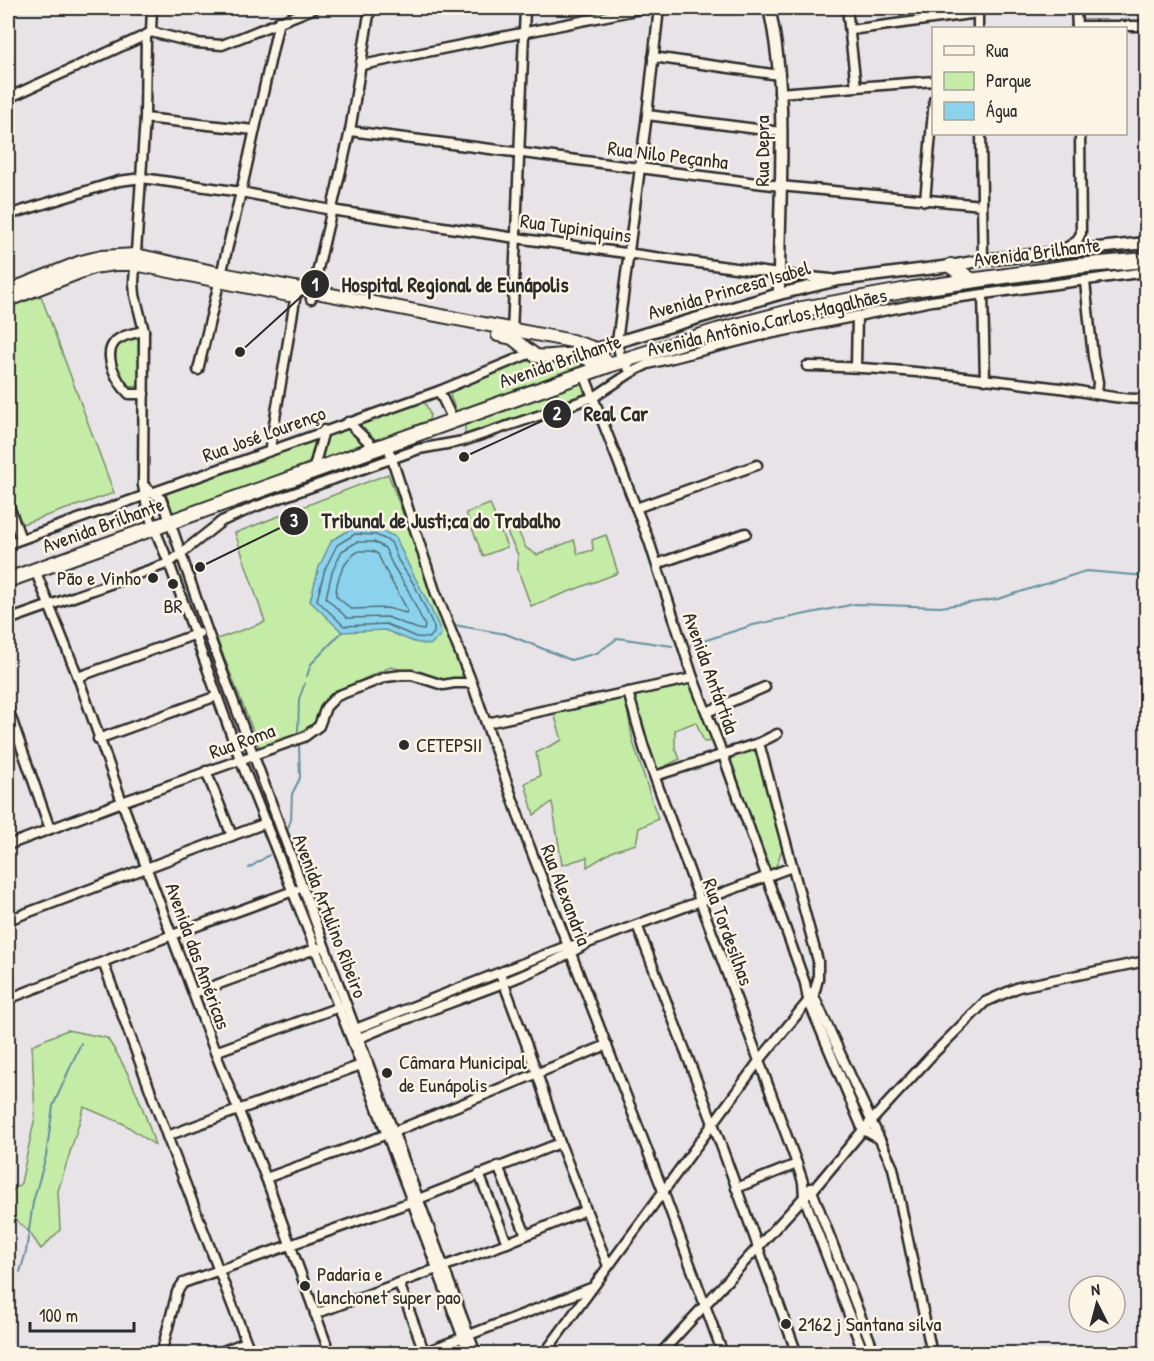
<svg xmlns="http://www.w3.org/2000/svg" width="1154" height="1361" font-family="'Patrick Hand',sans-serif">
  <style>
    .green { fill: #c4eca7; stroke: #788c69; stroke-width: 1.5 }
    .water { fill: #8bd3ec; stroke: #65909f; stroke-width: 1.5 }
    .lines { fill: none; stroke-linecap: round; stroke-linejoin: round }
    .shore { stroke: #516e78; stroke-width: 1.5 }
    .stream { stroke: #65909f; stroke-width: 2 }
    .minor-casing { stroke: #2b2b2b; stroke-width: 13 }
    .tertiary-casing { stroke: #2b2b2b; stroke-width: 15 }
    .secondary-casing { stroke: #2b2b2b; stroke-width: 16 }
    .primary-casing { stroke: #2b2b2b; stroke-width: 18 }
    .minor { stroke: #fcf5e5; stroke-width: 8 }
    .tertiary { stroke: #fcf5e5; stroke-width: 10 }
    .secondary { stroke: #fcf5e5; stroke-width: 12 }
    .primary { stroke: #fcf5e5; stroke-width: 14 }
    .poi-dot { fill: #2b2b2b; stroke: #fcf5e5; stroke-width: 2 }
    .labels { text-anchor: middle; stroke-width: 5; stroke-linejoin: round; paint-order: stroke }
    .street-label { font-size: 20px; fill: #2b2b2b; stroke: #fcf5e5 }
    .poi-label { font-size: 20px; fill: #2b2b2b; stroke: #fcf5e5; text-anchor: start }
    .leader { fill: none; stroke: #2b2b2b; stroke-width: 2 }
    .callout-dot { fill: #2b2b2b; stroke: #fcf5e5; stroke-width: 2 }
    .mark-label { font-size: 18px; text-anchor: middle; font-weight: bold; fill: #fff }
    .callout-label { font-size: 21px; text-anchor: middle; font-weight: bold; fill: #2b2b2b; stroke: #fcf5e5; stroke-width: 5; stroke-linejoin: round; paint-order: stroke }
  </style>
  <rect width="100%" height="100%" fill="#e7e3e6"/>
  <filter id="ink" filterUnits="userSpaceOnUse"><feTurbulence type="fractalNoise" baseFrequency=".0167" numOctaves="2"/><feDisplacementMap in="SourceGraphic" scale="12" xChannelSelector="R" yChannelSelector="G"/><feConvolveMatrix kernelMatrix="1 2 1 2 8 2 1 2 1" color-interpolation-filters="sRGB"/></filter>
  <g filter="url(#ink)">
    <!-- green -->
    <g class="green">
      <polygon points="41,296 114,493 22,524 8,487 8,307"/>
      <path d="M140,336V386L129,387C116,377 110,357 118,343Z"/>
      <polygon points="563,359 582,361 583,365 456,412 449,392 523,360 547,365"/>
      <polygon points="580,380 585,394 471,436 465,435 465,421"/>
      <polygon points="424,400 430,415 429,420 377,441 358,423"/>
      <polygon points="346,427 364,443 320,460 327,434"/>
      <polygon points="320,436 313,461 174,516 168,503 166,491"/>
      <polygon points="388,474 465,677 446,680 391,667 334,692 308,736 260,749 217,639 265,622 235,533"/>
      <polygon points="490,504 507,547 483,556 466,513"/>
      <polygon points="513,520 526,548 537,555 574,540 578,554 593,550 592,540 606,535 618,573 531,606 518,570 518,555 503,524"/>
      <polygon points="690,684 713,741 704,742 696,722 675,730 675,748 680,759 657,770 634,696"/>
      <polygon points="625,697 633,742 658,819 639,828 636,844 613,851 587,867 587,857 562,865 552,802 534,815 525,783 540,776 536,753 562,740 554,713"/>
      <polygon points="755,749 783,846 777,864 769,874 728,758"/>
      <path d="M67,1030L107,1038C130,1072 143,1106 155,1145L124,1124L84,1107L58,1191L60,1230L41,1249L30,1233L14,1218L8,1238V1195L21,1183L35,1117L32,1045Z"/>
    </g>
    <!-- water -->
    <path class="water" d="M353,528L377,529L396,537C405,562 420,585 431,609C435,619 440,625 441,635L430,645L414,642L385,630L342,632L310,601L319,567L332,540Z"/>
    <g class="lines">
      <!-- shore -->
      <g class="shore">
        <polygon points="355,534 376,535 391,542 398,560 415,586 434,627 434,633 429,638 416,637 386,624 344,626 317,600 325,569 337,545"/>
        <polygon points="357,542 374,542 385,548 392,564 408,590 425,626 424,630 418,629 387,617 347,618 326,598 332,572 342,551"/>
        <path d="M359,551H372L378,554C386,574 398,591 407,610L406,613L387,608L351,609L336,596C336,579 344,559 359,551Z"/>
      </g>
      <!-- stream -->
      <g class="stream">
        <polyline points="454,625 506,634 571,660 597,653 618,638 672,646"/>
        <polyline points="691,645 753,625 855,604 940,607 998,599 1086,571 1146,576"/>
        <polyline points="307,676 311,664 342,632"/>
        <polyline points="298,733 299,699 305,683"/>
        <polyline points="286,833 291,820 292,794 300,778 299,744"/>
        <polyline points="249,868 269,855"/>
        <polyline points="20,1272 26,1252 33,1202 46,1156 53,1106 81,1043"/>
      </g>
      <!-- minor casing -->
      <g class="minor-casing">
        <g id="minor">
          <polyline points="152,8 151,32 146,35 145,118 134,282 135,295 144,331 143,485 148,513 169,563 240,759 352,1041 469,1354"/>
          <polyline points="847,8 856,87"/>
          <polyline points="978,8 978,28"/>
          <polyline points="1076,8 1077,28"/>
          <polyline points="1077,26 1146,26"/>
          <polyline points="850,30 978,13"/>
          <polyline points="151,32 196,43 222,45 315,8"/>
          <polyline points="653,57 779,75"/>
          <polyline points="362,65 646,8"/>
          <polyline points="779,93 934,81"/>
          <polyline points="8,98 146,35"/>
          <polyline points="647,115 781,132"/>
          <polyline points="145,118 254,130"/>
          <polyline points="350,131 780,186 982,205"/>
          <polyline points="981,134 983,260"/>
          <polyline points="925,201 934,100"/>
          <polyline points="8,215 119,181 142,178 241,192 331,210 516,238 779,274 831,279"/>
          <polyline points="1061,251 1077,241 1081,233 1080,134"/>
          <polyline points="1085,282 1093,357 1098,382 1097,394"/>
          <polyline points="983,294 985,380"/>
          <polyline points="311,299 350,131 370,8"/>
          <polyline points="512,334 525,8"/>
          <path d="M807,366C891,367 976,378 1060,388C1089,392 1117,400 1146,399"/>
          <polyline points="856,366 857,316"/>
          <polyline points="198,370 241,192 279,21"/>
          <polyline points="632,372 621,360 617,342 647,115 659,8"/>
          <polyline points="584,374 649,541 693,678 723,755 805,983 808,1000 863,1130 878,1138"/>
          <polyline points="439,391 453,420"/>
          <path d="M144,394H129C118,383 100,354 117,340C125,334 135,333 144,331"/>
          <polyline points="348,422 375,448"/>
          <polyline points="273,448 270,448 297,288"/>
          <polyline points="390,453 435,591 472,683 527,840 663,1191 723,1354"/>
          <polyline points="313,471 324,430"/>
          <polyline points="143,485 161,499 165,507 207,630 476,1354"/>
          <polyline points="8,504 21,539"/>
          <polyline points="636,508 757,465"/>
          <polyline points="8,544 439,391 531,353"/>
          <polyline points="657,564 746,533"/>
          <polyline points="35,570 78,677 122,802 215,1052 266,1178 330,1354"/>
          <polyline points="8,620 169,563 222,521 257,506 419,449 463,441 594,397 632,372 648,364 759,336 932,301 1146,272"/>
          <polyline points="78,677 199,633"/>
          <polyline points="628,692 644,748 797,1164 803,1182 804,1197 864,1354"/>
          <polyline points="8,709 50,829"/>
          <polyline points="707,712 765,687"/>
          <polyline points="487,723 693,678"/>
          <polyline points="98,739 217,696"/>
          <polyline points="206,771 232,836"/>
          <polyline points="655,776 759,743 777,734"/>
          <polyline points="8,845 122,802 304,737 319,726 326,707 337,696 386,677 402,675 412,675 443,685 454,683 472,683"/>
          <polyline points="8,920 266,823"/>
          <polyline points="637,925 714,1126 797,1354"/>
          <polyline points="103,962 167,1136 251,1354"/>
          <polyline points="500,973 537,1073 560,1143 608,1266"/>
          <polyline points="812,992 893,1168 932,1354"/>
          <polyline points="194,993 318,948"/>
          <polyline points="8,999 172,935 296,890"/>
          <polyline points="353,1030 567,946 585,944"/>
          <path d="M355,1040C432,1005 515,986 588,943L792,867"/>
          <polyline points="215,1052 342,1006"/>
          <polyline points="167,1136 361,1065"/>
          <polyline points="498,1166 526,1235"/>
          <polyline points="479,1174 507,1243"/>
          <polyline points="266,1178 393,1132 607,1045"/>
          <polyline points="736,1188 797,1164"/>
          <polyline points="811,1188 875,1354"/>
          <polyline points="399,1283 425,1354"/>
          <polyline points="315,1314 507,1243 586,1210"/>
          <polyline points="161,1354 177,1292 183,1283 411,1202 560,1143"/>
          <polyline points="215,1354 246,1342"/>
          <polyline points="420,1354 591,1288"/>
          <polyline points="544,1354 759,1061 814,994 818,979 818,961 759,743"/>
          <polyline points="660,1354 804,1197 813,1190 863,1130 932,1055 985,1002 1019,987 1146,961"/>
        </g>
      </g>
      <!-- tertiary casing -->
      <g class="tertiary-casing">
        <g id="tertiary">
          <path d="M769,8C790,98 778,202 779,294"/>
          <polyline points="590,353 596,349 617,342 779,294 838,280 951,266 983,260 1146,243"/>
        </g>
      </g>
      <!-- secondary casing -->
      <g class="secondary-casing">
        <g id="secondary">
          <polyline points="8,291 81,262 101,257 136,255 222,274 572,341 596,349 609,365"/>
          <polyline points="8,300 93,267 115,264 135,264 289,295"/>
          <path d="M498,335L512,338L536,356C559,359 583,345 597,369"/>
        </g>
      </g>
      <!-- primary casing -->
      <g class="primary-casing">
        <g id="primary">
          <polyline points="951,266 971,280"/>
          <polyline points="8,580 609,365 717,331 797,310 913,289 1077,266 1146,260"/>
        </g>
      </g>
      <!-- minor -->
      <use href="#minor" class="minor"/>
      <!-- tertiary -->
      <use href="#tertiary" class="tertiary"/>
      <!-- secondary -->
      <use href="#secondary" class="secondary"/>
      <!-- primary -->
      <use href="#primary" class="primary"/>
    </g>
  </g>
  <!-- markers -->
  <g class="poi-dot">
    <circle cx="153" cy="578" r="6"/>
    <circle cx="173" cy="584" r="6"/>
    <circle cx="404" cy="745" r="6"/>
    <circle cx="387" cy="1073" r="6"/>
    <circle cx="305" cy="1286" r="6"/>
    <circle cx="786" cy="1324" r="6"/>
  </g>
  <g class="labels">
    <!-- street labels -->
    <g class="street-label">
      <text transform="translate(762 151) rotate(-90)" y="7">Rua Depra</text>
      <text transform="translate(668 155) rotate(7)" y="7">Rua Nilo Peçanha</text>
      <text transform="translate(576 228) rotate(8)" y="7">Rua Tupiniquins</text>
      <text transform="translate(1037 252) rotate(-7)" y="7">Avenida Brilhante</text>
      <text transform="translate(729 290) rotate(-16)" y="7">Avenida Princesa Isabel</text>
      <text transform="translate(767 322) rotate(-13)" y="7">Avenida Antônio Carlos Magalhães</text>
      <text transform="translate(560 361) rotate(-19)" y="7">Avenida Brilhante</text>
      <text transform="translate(264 434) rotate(-20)" y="7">Rua José Lourenço</text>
      <text transform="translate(103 525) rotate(-20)" y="7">Avenida Brilhante</text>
      <text transform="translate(711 673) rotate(70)" y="7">Avenida Antártida</text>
      <text transform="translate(242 741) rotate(-20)" y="7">Rua Roma</text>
      <text transform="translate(566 895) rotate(69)" y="7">Rua Alexandria</text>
      <text transform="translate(330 916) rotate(69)" y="7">Avenida Artulino Ribeiro</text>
      <text transform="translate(728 932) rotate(70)" y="7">Rua Tordesilhas</text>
      <text transform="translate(198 956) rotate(70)" y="7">Avenida das Américas</text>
    </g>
    <!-- poi labels -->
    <g class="poi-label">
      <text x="141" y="585" text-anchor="end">Pão e Vinho</text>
      <text x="173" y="613" text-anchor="middle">BR</text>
      <text x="416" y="752">CETEPSII</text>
      <text x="399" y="1069">Câmara Municipal<tspan x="399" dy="23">de Eunápolis</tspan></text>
      <text x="317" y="1281">Padaria e<tspan x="317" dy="23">lanchonet super pao</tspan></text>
      <text x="798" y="1331">2162 j Santana silva</text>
    </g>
  </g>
  <!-- callouts -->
  <path class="leader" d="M240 352L315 284M464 457L557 414M200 567L294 521"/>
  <g class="callout-dot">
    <circle cx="240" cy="352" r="6"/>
    <circle cx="464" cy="457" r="6"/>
    <circle cx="200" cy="567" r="6"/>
    <circle cx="315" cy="284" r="15"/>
    <circle cx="557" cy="414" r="15"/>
    <circle cx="294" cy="521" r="15"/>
  </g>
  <g class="mark-label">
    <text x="315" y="291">1</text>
    <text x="557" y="420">2</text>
    <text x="294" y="527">3</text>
  </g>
  <g class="callout-label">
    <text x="455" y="292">Hospital Regional de Eunápolis</text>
    <text x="616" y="421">Real Car</text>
    <text x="441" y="528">Tribunal de Justi;ca do Trabalho</text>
  </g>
  <!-- margin -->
  <rect width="1154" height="1361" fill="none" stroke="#fcf5e5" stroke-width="30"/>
  <rect x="15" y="15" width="1124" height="1331" fill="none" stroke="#2b2b2b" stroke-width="2" filter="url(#ink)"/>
  <!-- legend -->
  <rect x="932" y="27" width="195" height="108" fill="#fcf5e5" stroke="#a8a49b" stroke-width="1.5"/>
  <rect x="944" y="46" width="30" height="9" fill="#fcf5e5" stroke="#a8a49b" stroke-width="1.5"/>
  <text x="986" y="57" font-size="18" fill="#2b2b2b">Rua</text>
  <rect x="944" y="72" width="30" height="18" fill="#c4eca7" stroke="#a8a49b" stroke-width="1.5"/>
  <text x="986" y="87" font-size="18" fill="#2b2b2b">Parque</text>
  <rect x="944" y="102" width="30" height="18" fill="#8bd3ec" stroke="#a8a49b" stroke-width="1.5"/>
  <text x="986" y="117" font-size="18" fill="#2b2b2b">Água</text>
  <!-- north arrow -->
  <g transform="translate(1097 1304) rotate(354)"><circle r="28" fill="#fcf5e5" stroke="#a8a49b" stroke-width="1.5"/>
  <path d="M0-4.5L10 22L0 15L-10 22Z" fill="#2b2b2b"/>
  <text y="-9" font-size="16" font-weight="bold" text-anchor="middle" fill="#2b2b2b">N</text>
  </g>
  <!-- scale -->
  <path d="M30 1322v9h104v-9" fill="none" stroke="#2b2b2b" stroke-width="3"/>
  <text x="39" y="1322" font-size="18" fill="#2b2b2b" stroke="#fcf5e5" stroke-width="4.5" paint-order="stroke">100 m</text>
</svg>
